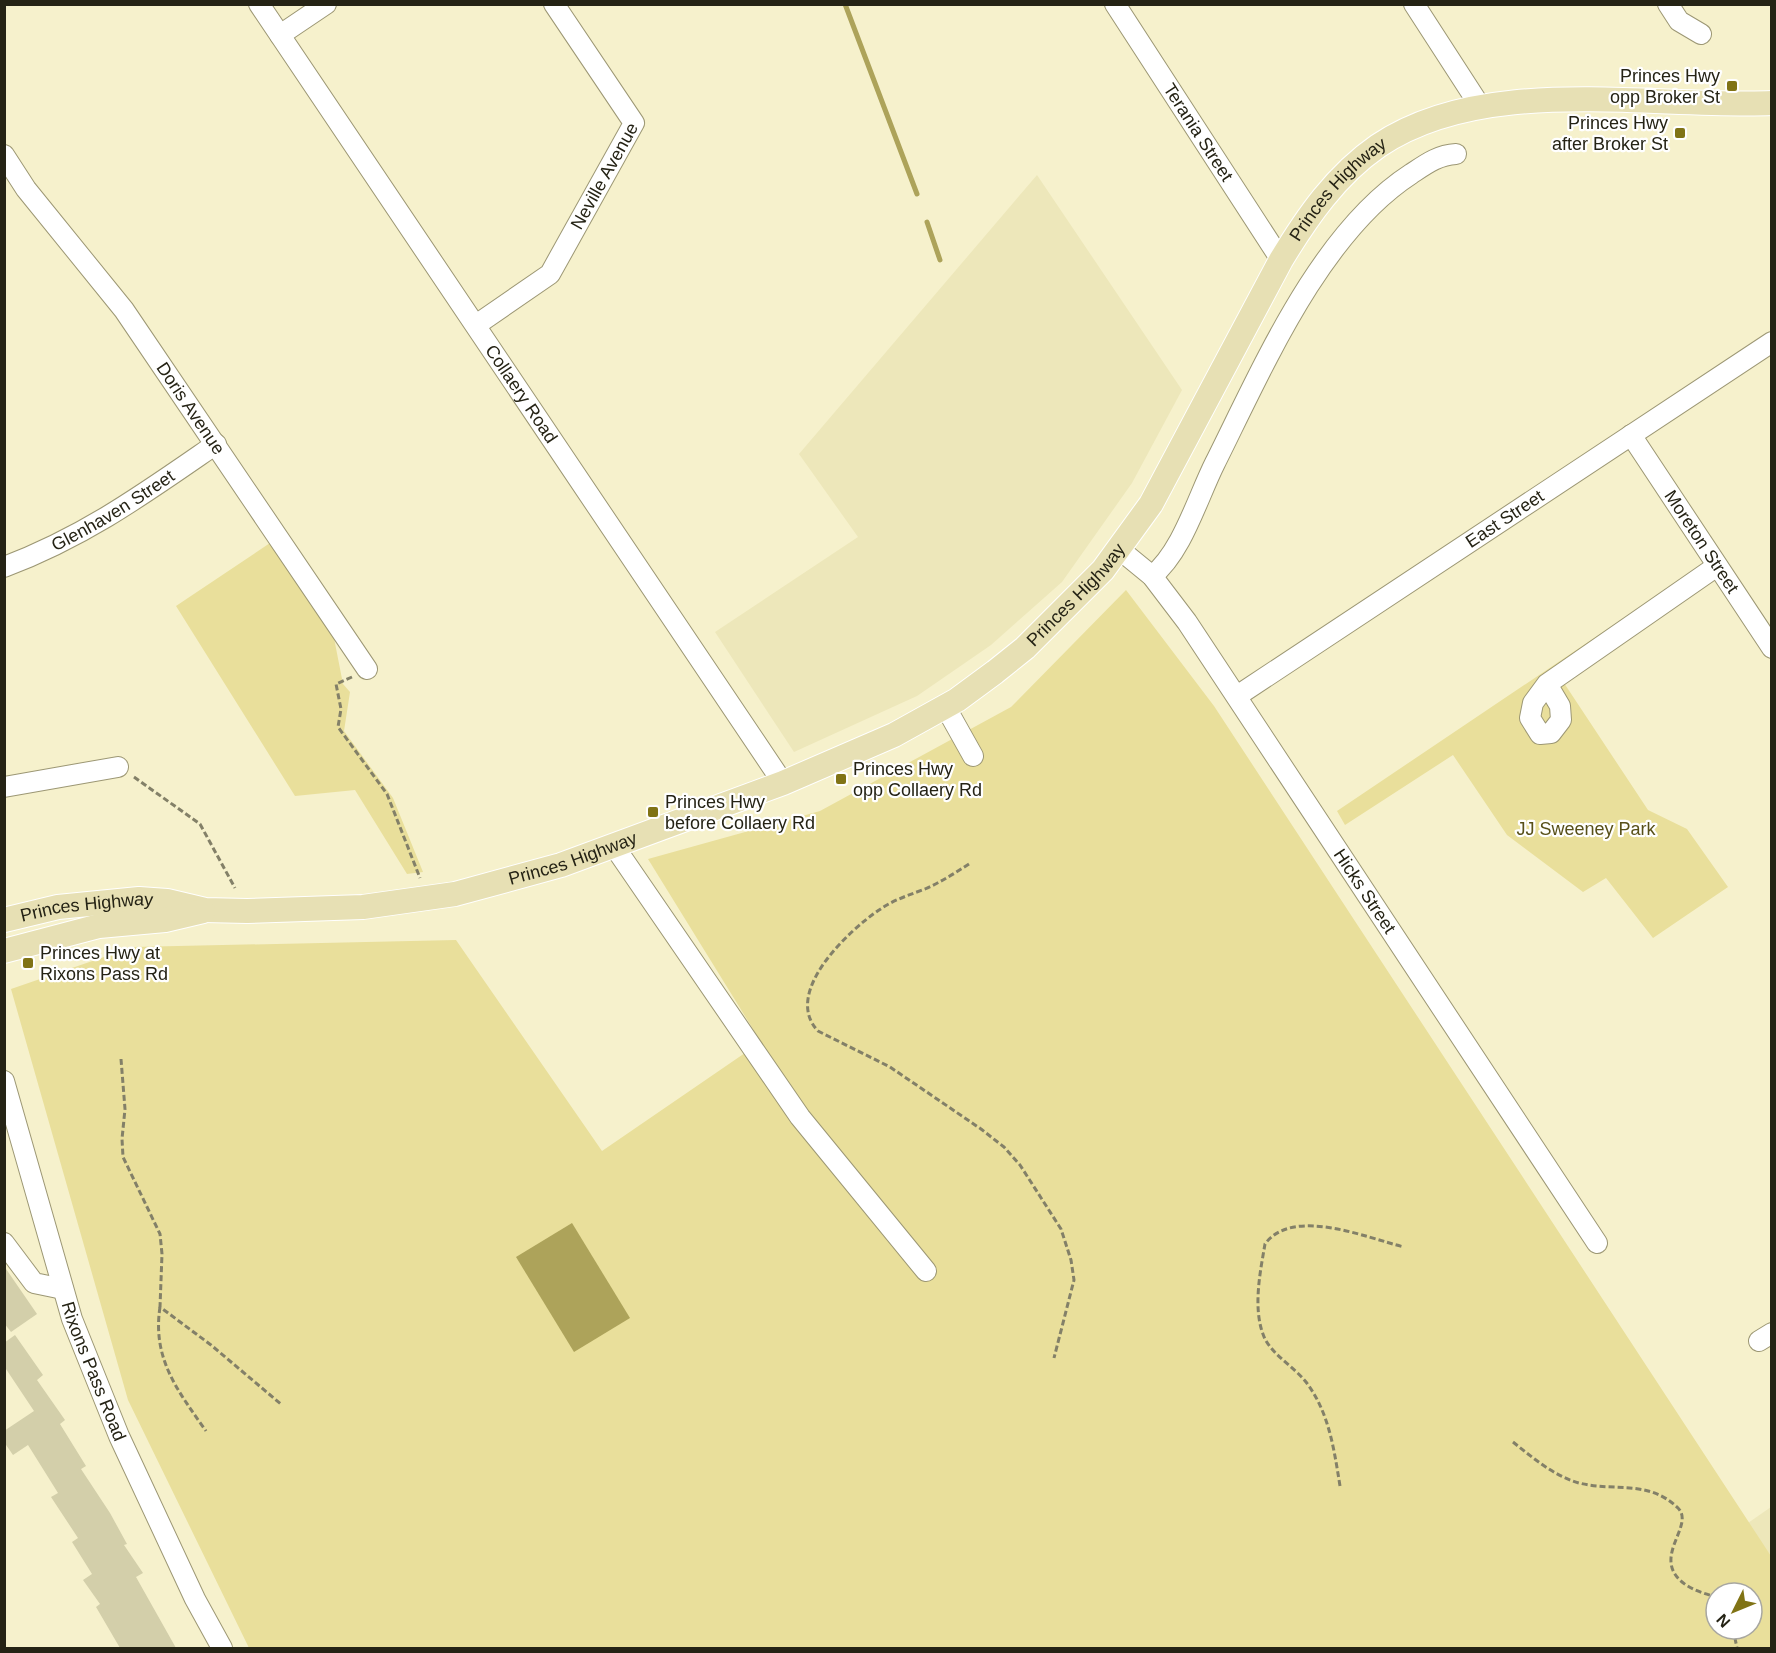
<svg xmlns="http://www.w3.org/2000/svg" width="1776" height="1653" font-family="Arial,sans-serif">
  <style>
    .built { fill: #ede7ba }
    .green { fill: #e9df9b; fill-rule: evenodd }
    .water { fill: #ada35a }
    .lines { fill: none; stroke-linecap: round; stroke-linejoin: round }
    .stream { stroke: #ada35a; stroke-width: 5 }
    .building { fill: #d3cfaa }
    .minor-casing { stroke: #9c9774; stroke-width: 22 }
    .major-casing { stroke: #fff; stroke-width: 26 }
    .path { stroke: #838068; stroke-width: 3; stroke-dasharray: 6 3; stroke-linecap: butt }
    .minor { stroke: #fff; stroke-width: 20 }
    .major { stroke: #e7e0b4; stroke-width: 24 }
    .poi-dot { fill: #807315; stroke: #fff; stroke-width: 2 }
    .labels { text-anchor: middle; stroke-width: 4.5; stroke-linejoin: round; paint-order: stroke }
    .poi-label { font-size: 18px; fill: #252315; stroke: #fff; text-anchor: start }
    .street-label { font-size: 18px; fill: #252315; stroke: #fff }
    .park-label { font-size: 18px; fill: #585019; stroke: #fff }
  </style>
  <rect width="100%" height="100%" fill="#f6f1cc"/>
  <!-- built -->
  <g class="built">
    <polygon points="1037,175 1182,390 1132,483 1062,582 991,645 917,696 794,752 715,632 858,537 799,454"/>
    <polygon points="1771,1507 1771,1556 1748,1523"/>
  </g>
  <!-- green -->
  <g class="green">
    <polygon points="270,543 334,638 343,684 350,692 344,731 393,798 423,872 407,874 355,790 295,796 176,606"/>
    <polygon points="1701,566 1562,680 1648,810 1687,829 1728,887 1653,938 1606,878 1583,892 1507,835 1453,755 1345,825 1337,811"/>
    <path d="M1126,590L1214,706L1771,1556V1648H249L128,1400L11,989L133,947L456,940L602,1151L761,1042L648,859L820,811L1011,707ZM1716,1593H1752V1629H1716Z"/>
  </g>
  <!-- water -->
  <polygon class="water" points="572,1223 630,1318 574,1352 516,1257"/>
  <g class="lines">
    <!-- stream -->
    <g class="stream">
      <polyline points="845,4 917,194"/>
      <polyline points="927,222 940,260"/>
    </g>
  </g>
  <!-- building -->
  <g class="building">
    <polygon points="4,1266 37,1314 11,1332 4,1323"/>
    <polygon points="15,1335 43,1375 37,1380 65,1420 60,1424 86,1466 81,1469 110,1513 127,1544 124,1545 143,1573 136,1577 176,1648 120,1648 96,1607 100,1604 83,1580 92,1574 72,1542 78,1538 51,1497 58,1493 28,1445 13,1455 4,1442 4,1431 34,1411 4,1366 4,1343"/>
  </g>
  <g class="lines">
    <!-- minor casing -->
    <g class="minor-casing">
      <g id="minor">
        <path id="s1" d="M259,4L783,783"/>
        <path id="s2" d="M1115,4L1281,260"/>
        <polyline points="1414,4 1480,106"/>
        <polyline points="1668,4 1679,21 1701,34"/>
        <polyline points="280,35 326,4"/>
        <path id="s3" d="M4,155L26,189L124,310L367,669"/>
        <path id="s4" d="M476,325L550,274L634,123L554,4"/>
        <path id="s5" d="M1631,435L1772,648"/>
        <path id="s6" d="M1119,549L1152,576L1187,622L1597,1243"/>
        <path id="s7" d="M4,567C86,536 145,493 216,444"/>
        <path d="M1152,576C1182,552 1197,499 1215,463C1263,367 1320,233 1411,174C1426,164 1438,155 1456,154"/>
        <polyline points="1547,684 1560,706 1561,720 1551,733 1540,734 1530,718 1533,703 1547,684 1717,566"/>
        <path id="s8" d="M1237,696L1772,342"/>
        <polyline points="945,706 973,756"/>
        <polyline points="4,787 118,767"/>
        <polyline points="614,846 800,1117 926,1271"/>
        <path id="s9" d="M4,1081L72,1319L119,1436L195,1599L222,1648"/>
        <polyline points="4,1243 34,1283 63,1289"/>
        <polyline points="1759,1341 1772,1333"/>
      </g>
    </g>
    <!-- major casing -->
    <g class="major-casing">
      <g id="major">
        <path id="s10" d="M4,920L58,907L139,899L167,901L205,910L247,911L363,907L455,894L561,865L783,783L894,735L957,700L995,672L1025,648L1103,570L1151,504L1281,260C1307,217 1336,175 1378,146C1484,74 1649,108 1772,103"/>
        <polyline points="4,951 99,926 165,920 203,911"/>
      </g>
    </g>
    <!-- path -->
    <g class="path">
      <polyline points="352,677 336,684 341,709 338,727 387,794 420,878"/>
      <polyline points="134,777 200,824 235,888"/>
      <path d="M969,864C955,873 941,882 925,889C909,895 893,900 879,910C848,931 782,993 818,1031L890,1067L981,1129L1004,1147L1020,1165L1061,1229L1071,1260L1074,1280L1054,1358"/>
      <polyline points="121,1059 125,1109 122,1139 123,1157 160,1234 162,1254 160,1307 211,1345 282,1405"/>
      <path d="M160,1307C152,1359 178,1391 206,1431"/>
      <path d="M1513,1442C1533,1458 1554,1476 1579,1483C1615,1492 1648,1479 1678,1508C1696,1526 1648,1559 1686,1585C1695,1591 1706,1594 1716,1597"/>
      <path d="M1340,1486C1334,1449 1329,1412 1306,1382C1294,1367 1274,1356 1265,1339C1252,1311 1260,1273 1265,1244C1293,1206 1367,1238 1404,1247"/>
      <polyline points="1733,1629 1737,1648"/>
    </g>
    <!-- minor -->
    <use href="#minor" class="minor"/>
    <!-- major -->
    <use href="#major" class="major"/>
  </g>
  <!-- markers -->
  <g class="poi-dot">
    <rect x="1726" y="80" width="12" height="12" rx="3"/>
    <rect x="1674" y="127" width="12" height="12" rx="3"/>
    <rect x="835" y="773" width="12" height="12" rx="3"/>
    <rect x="647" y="806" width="12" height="12" rx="3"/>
    <rect x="22" y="957" width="12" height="12" rx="3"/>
  </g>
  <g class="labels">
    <!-- poi labels -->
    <g class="poi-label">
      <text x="1720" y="82" text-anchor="end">Princes Hwy<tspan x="1720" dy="21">opp Broker St</tspan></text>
      <text x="1668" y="129" text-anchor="end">Princes Hwy<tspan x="1668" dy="21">after Broker St</tspan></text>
      <text x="853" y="775">Princes Hwy<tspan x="853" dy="21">opp Collaery Rd</tspan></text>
      <text x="665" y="808">Princes Hwy<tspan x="665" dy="21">before Collaery Rd</tspan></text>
      <text x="40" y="959">Princes Hwy at<tspan x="40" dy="21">Rixons Pass Rd</tspan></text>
    </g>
    <!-- street labels -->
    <g class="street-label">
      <text dy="6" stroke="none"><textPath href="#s2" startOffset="153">Terania Street</textPath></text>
      <text dy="6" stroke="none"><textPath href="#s4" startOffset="202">Neville Avenue</textPath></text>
      <text dy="6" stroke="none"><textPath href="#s10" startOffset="1640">Princes Highway</textPath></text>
      <text dy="6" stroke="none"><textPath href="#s1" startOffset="470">Collaery Road</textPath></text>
      <text dy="6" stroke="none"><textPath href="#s3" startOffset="315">Doris Avenue</textPath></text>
      <text dy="6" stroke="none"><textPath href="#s7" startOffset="123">Glenhaven Street</textPath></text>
      <text dy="6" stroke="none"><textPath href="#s8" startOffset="321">East Street</textPath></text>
      <text dy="6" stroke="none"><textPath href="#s5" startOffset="128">Moreton Street</textPath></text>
      <text dy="6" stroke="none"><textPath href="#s10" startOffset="1154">Princes Highway</textPath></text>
      <text dy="6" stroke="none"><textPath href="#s10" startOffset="578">Princes Highway</textPath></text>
      <text dy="6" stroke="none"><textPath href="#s6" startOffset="423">Hicks Street</textPath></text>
      <text dy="6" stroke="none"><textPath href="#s10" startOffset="84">Princes Highway</textPath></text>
      <text dy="6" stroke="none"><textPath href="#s9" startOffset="304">Rixons Pass Road</textPath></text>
    </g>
    <!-- park labels -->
    <g class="park-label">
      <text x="1586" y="835">JJ Sweeney Park</text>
    </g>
  </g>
  <!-- border -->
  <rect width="1776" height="1653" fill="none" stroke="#252315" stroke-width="12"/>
  <!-- north arrow -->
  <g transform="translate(1734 1611) rotate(227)"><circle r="28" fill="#ffffff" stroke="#a8a7a1" stroke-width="1.5"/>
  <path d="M0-4.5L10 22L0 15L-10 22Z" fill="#807315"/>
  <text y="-9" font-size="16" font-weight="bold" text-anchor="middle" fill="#252315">N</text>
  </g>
</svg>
